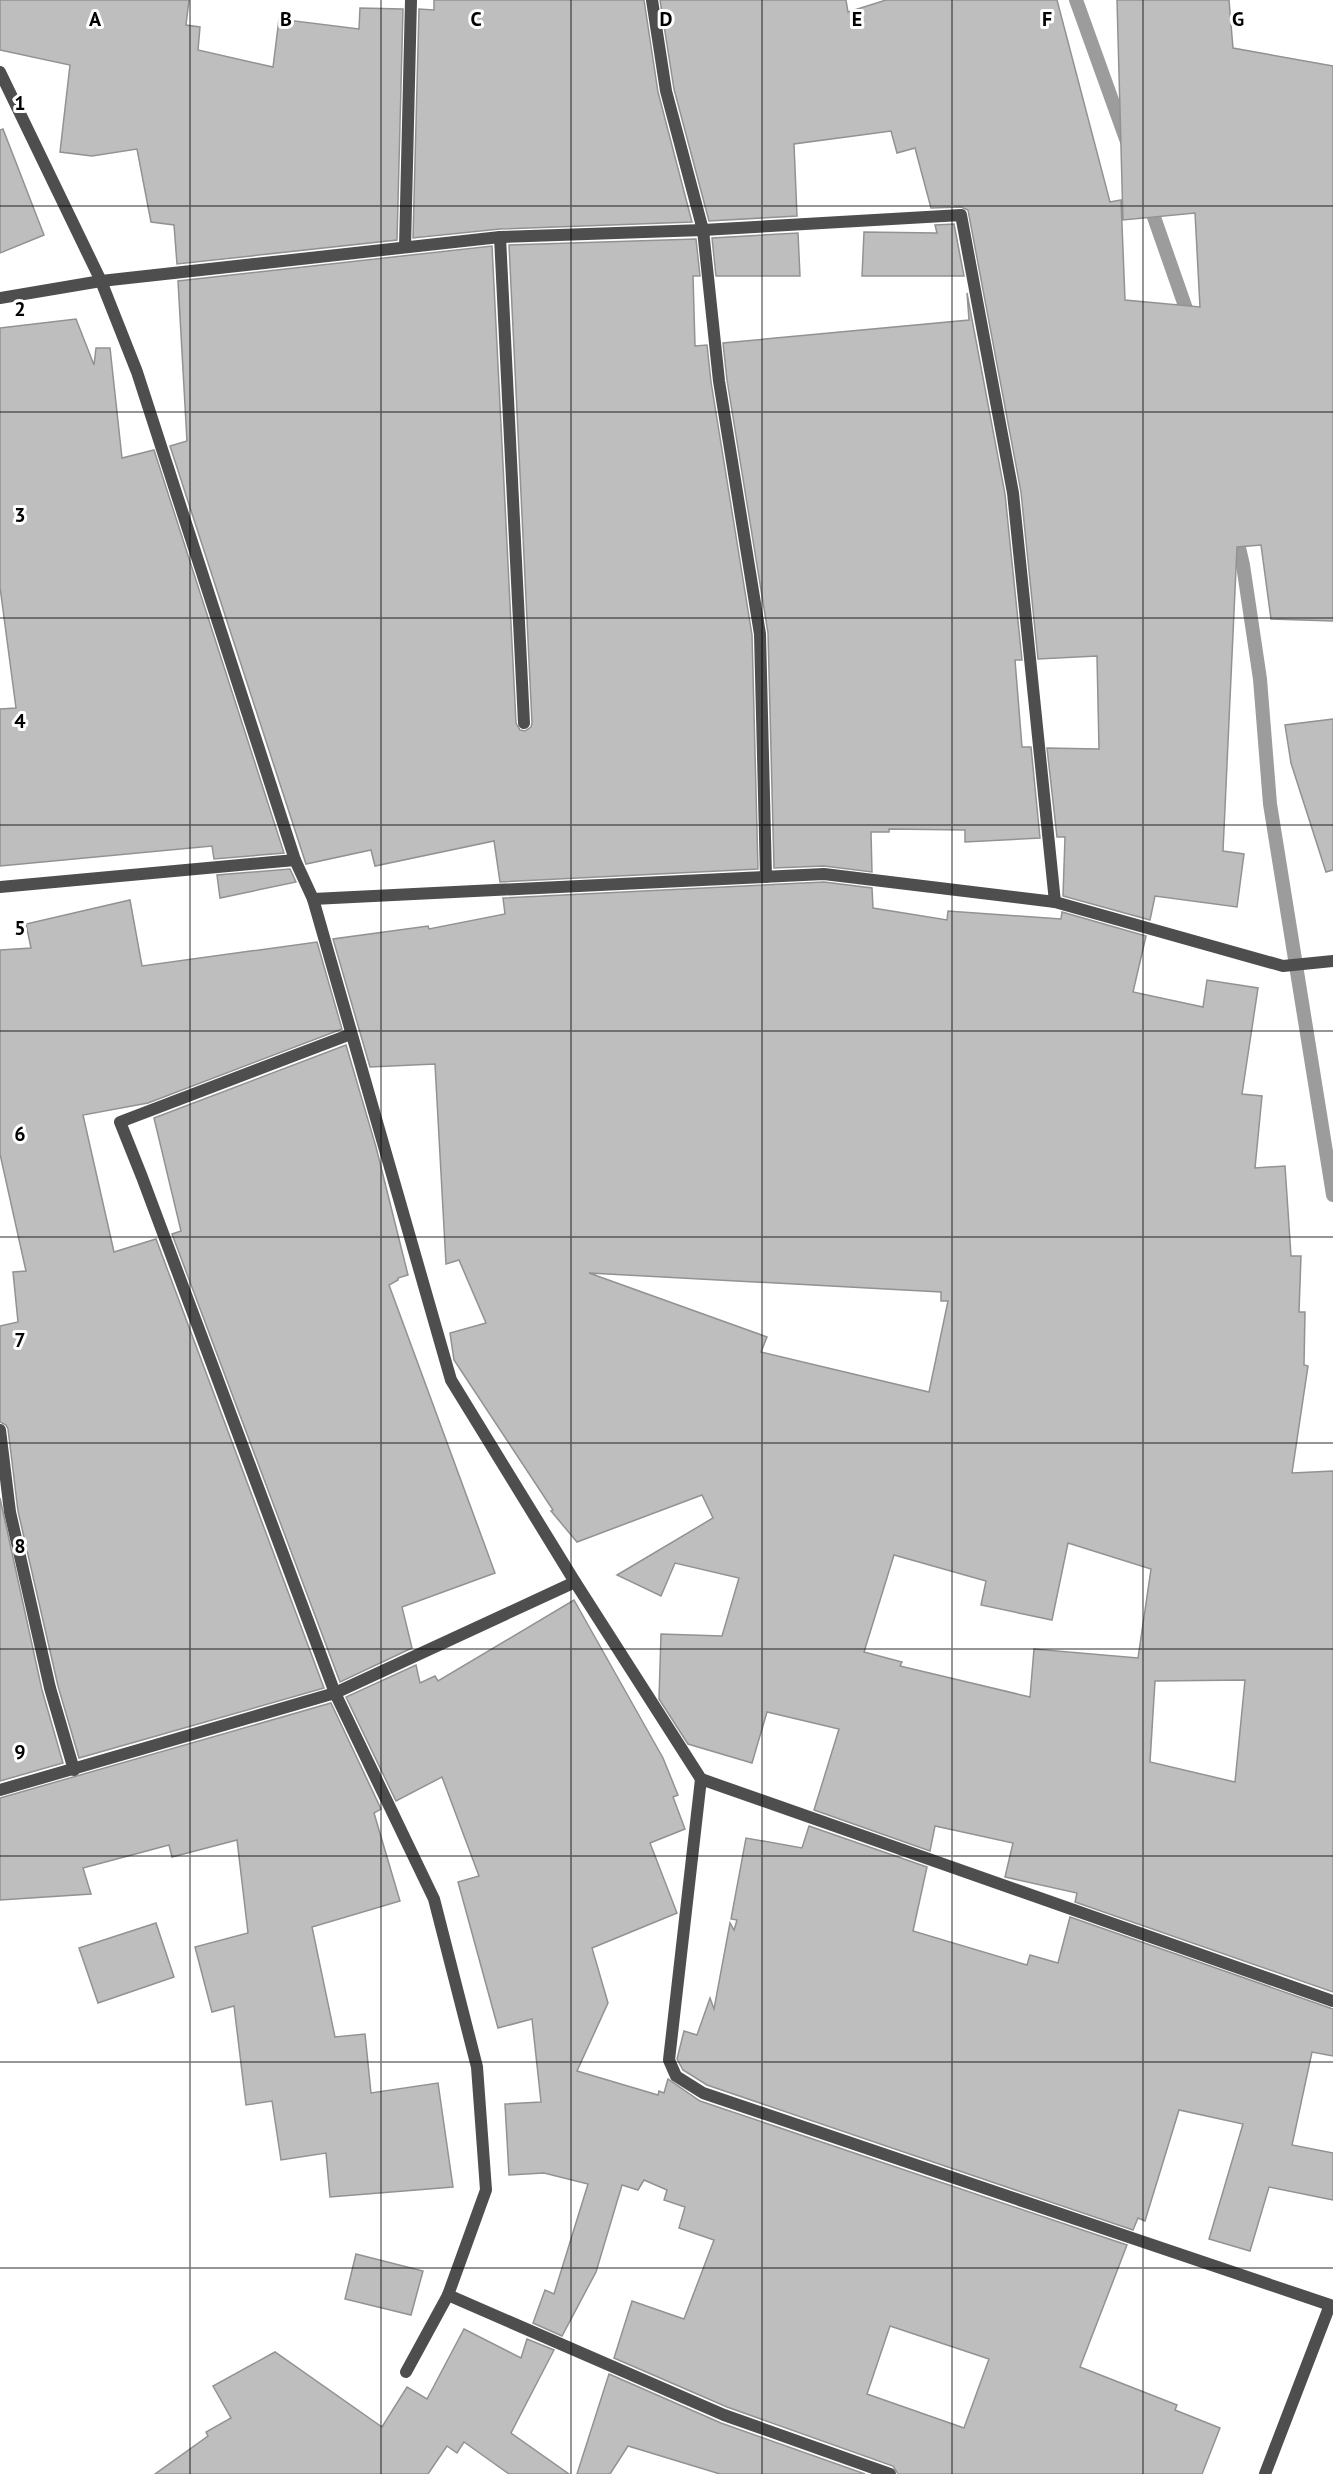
<svg xmlns="http://www.w3.org/2000/svg" width="1333" height="2474" font-family="'PT Sans',sans-serif">
  <style>
    .lines { fill: none; stroke-linecap: round; stroke-linejoin: round }
    .stream { stroke: #9c9c9c; stroke-width: 14 }
    .building { fill: #bebebe; stroke: #929292; stroke-width: 1.5; fill-rule: evenodd }
    .street { stroke: #4e4e4e; stroke-width: 12 }
    .grid { fill: none; stroke: #000; stroke-width: 1.5; stroke-opacity: 0.55 }
    .grid-label { font-size: 20px; text-anchor: middle; font-weight: bold; fill: #000; stroke: #fff; stroke-width: 6; stroke-linejoin: round; paint-order: stroke }
  </style>
  <rect width="100%" height="100%" fill="#fff"/>
  <g class="lines">
    <!-- stream -->
    <g class="stream">
      <polyline points="1076,0 1126,139"/>
      <polyline points="1148,200 1191,323"/>
      <polyline points="1235,530 1243,565 1260,679 1270,804 1333,1195"/>
    </g>
  </g>
  <!-- building -->
  <g class="building">
    <polygon points="0,0 189,0 186,25 200,27 198,50 273,67 279,19 359,29 360,8 403,9 397,240 177,264 174,225 151,222 137,149 92,156 60,152 70,65 0,50"/>
    <polygon points="434,0 644,0 658,92 692,222 500,229 413,238 419,9 434,10"/>
    <polygon points="660,0 846,0 848,12 886,0 1057,0 1110,202 1121,200 1125,300 1200,307 1195,213 1123,220 1117,0 1229,0 1233,48 1333,66 1333,621 1271,619 1261,545 1237,547 1223,851 1244,854 1237,907 1155,896 1150,920 1063,896 1065,837 1057,837 1047,748 1099,749 1097,656 1038,659 1021,492 968,210 961,207 931,208 915,148 897,153 891,131 794,144 797,216 709,221 674,89"/>
    <polygon points="3,129 44,235 0,253 0,130"/>
    <polygon points="954,224 964,276 862,276 864,232 937,233 935,225"/>
    <polygon points="798,233 800,276 716,276 712,238"/>
    <polygon points="696,239 700,276 693,276 695,346 707,345 711,382 752,635 758,869 500,882 494,841 375,866 371,850 306,864 170,446 187,441 178,281 492,246 516,723 520,730 525,731 531,727 532,723 509,245"/>
    <polygon points="967,293 1005,494 1022,660 1015,660 1022,747 1031,747 1040,838 965,842 965,830 889,829 889,832 871,832 872,872 824,866 774,868 768,633 727,380 723,343 969,320"/>
    <polygon points="76,319 94,365 96,348 110,348 122,458 154,450 284,853 214,859 212,846 0,866 0,709 16,708 0,587 0,328"/>
    <polygon points="1333,719 1333,870 1326,872 1291,763 1285,725"/>
    <polygon points="290,869 296,882 220,898 217,875"/>
    <path d="M824,882L872,888L873,908L947,920L948,911L1061,919L1062,912L1146,936L1133,992L1203,1007L1207,980L1258,988L1242,1094L1262,1096L1255,1168L1285,1166L1291,1256H1301L1299,1312H1305L1304,1365L1308,1366L1292,1473L1333,1471V1992L1075,1902L1077,1893L1005,1877L1013,1843L935,1826L930,1851L814,1810L839,1729L767,1712L752,1763L688,1744L659,1699L661,1634L722,1636L739,1578L675,1563L661,1596L617,1575L713,1518L702,1495L577,1542L551,1511L553,1510L454,1360L450,1333L486,1323L459,1260L446,1264L435,1064L370,1067L333,939L428,926L429,929L505,914L503,898ZM589,1273L941,1292V1301H948L929,1392L761,1352L767,1337ZM1068,1543L1151,1569L1138,1658L1034,1649L1030,1697L900,1666L902,1662L864,1652L894,1555L986,1581L981,1605L1052,1620ZM1245,1680L1235,1782L1150,1762L1155,1681Z"/>
    <polygon points="130,900 142,966 317,942 342,1029 148,1103 83,1115 114,1252 156,1239 324,1688 79,1758 58,1686 18,1511 8,1429 6,1425 0,1422 0,1326 18,1322 13,1272 26,1271 0,1154 0,950 31,948 26,924"/>
    <polygon points="346,1045 376,1147 408,1275 398,1278 398,1280 389,1285 495,1573 402,1607 412,1648 340,1682 172,1234 181,1231 154,1118"/>
    <polygon points="0,1498 42,1690 63,1763 0,1781"/>
    <path d="M574,1600L663,1758L678,1795L673,1797L685,1829L650,1843L677,1913L592,1948L608,2003L577,2071L658,2095L659,2091L664,2093L668,2079L700,2101L1127,2245L1080,2367L1177,2405L1175,2410L1220,2428L1202,2474H898L893,2466L727,2407L614,2358L632,2301L684,2319L714,2240L679,2228L685,2207L664,2200L667,2190L644,2180L638,2190L622,2185L596,2272L562,2336L533,2323L545,2290L554,2294L588,2184L544,2173L509,2175L505,2104L541,2102L532,2019L498,2028L458,1882L479,1876L442,1777L396,1801L346,1697L416,1665L420,1683L435,1676L438,1681ZM890,2326L989,2359L964,2428L867,2394Z"/>
    <polygon points="331,1703 381,1809 374,1813 400,1901 312,1927 335,2037 365,2034 371,2093 438,2083 453,2187 330,2197 326,2153 281,2160 272,2101 246,2105 234,2006 212,2012 195,1947 248,1933 237,1840 172,1857 169,1845 83,1868 91,1894 0,1900 0,1798"/>
    <polygon points="809,1826 927,1867 913,1931 1027,1965 1030,1955 1058,1963 1070,1917 1333,2009 1333,2056 1312,2052 1292,2145 1333,2153 1333,2200 1269,2187 1250,2251 1209,2239 1243,2124 1179,2110 1145,2221 1138,2218 1133,2230 707,2085 683,2070 677,2059 684,2031 697,2035 710,1998 714,2009 730,1923 734,1930 737,1920 731,1919 746,1838 802,1848"/>
    <polygon points="156,1923 174,1977 98,2003 79,1948"/>
    <polygon points="356,2254 423,2271 411,2315 345,2299"/>
    <polygon points="464,2329 521,2358 527,2339 554,2350 511,2433 569,2474 509,2474 464,2442 457,2453 447,2446 428,2474 155,2474 208,2436 206,2432 231,2418 213,2386 275,2352 382,2427 407,2387 427,2399"/>
    <polygon points="609,2374 721,2423 865,2474 720,2474 628,2446 610,2474 577,2474"/>
  </g>
  <g class="lines">
    <!-- street -->
    <g class="street">
      <polyline points="652,0 666,91 703,230 719,381 760,634 766,877"/>
      <polyline points="0,72 101,281 137,372 295,860 313,899 451,1380 575,1582 701,1779 1333,2001"/>
      <polyline points="500,237 524,723"/>
      <polyline points="405,247 411,0"/>
      <polyline points="0,298 101,281 500,237 703,230 961,215 1013,493 1055,902"/>
      <polyline points="0,887 295,860"/>
      <polyline points="313,899 824,874 1055,902 1283,966 1333,961"/>
      <polyline points="351,1034 120,1122 142,1177 335,1693 434,1899 477,2067 486,2190 448,2295 406,2372"/>
      <polyline points="0,1430 10,1512 50,1688 74,1770"/>
      <polyline points="701,1779 669,2060 676,2076 703,2093 1330,2305 1265,2474"/>
      <polyline points="0,1790 335,1693 575,1582"/>
      <polyline points="448,2295 724,2415 890,2474"/>
    </g>
  </g>
  <!-- grid -->
  <path class="grid" d="M190,0V2474M381,0V2474M571,0V2474M762,0V2474M952,0V2474M1143,0V2474M0,206H1333M0,412H1333M0,618H1333M0,825H1333M0,1031H1333M0,1237H1333M0,1443H1333M0,1649H1333M0,1856H1333M0,2062H1333M0,2268H1333"/>
  <g class="grid-label">
    <text x="95" y="26">A</text>
    <text x="286" y="26">B</text>
    <text x="476" y="26">C</text>
    <text x="666" y="26">D</text>
    <text x="857" y="26">E</text>
    <text x="1047" y="26">F</text>
    <text x="1238" y="26">G</text>
    <text x="20" y="110">1</text>
    <text x="20" y="316">2</text>
    <text x="20" y="522">3</text>
    <text x="20" y="728">4</text>
    <text x="20" y="935">5</text>
    <text x="20" y="1141">6</text>
    <text x="20" y="1347">7</text>
    <text x="20" y="1553">8</text>
    <text x="20" y="1759">9</text>
  </g>
</svg>
